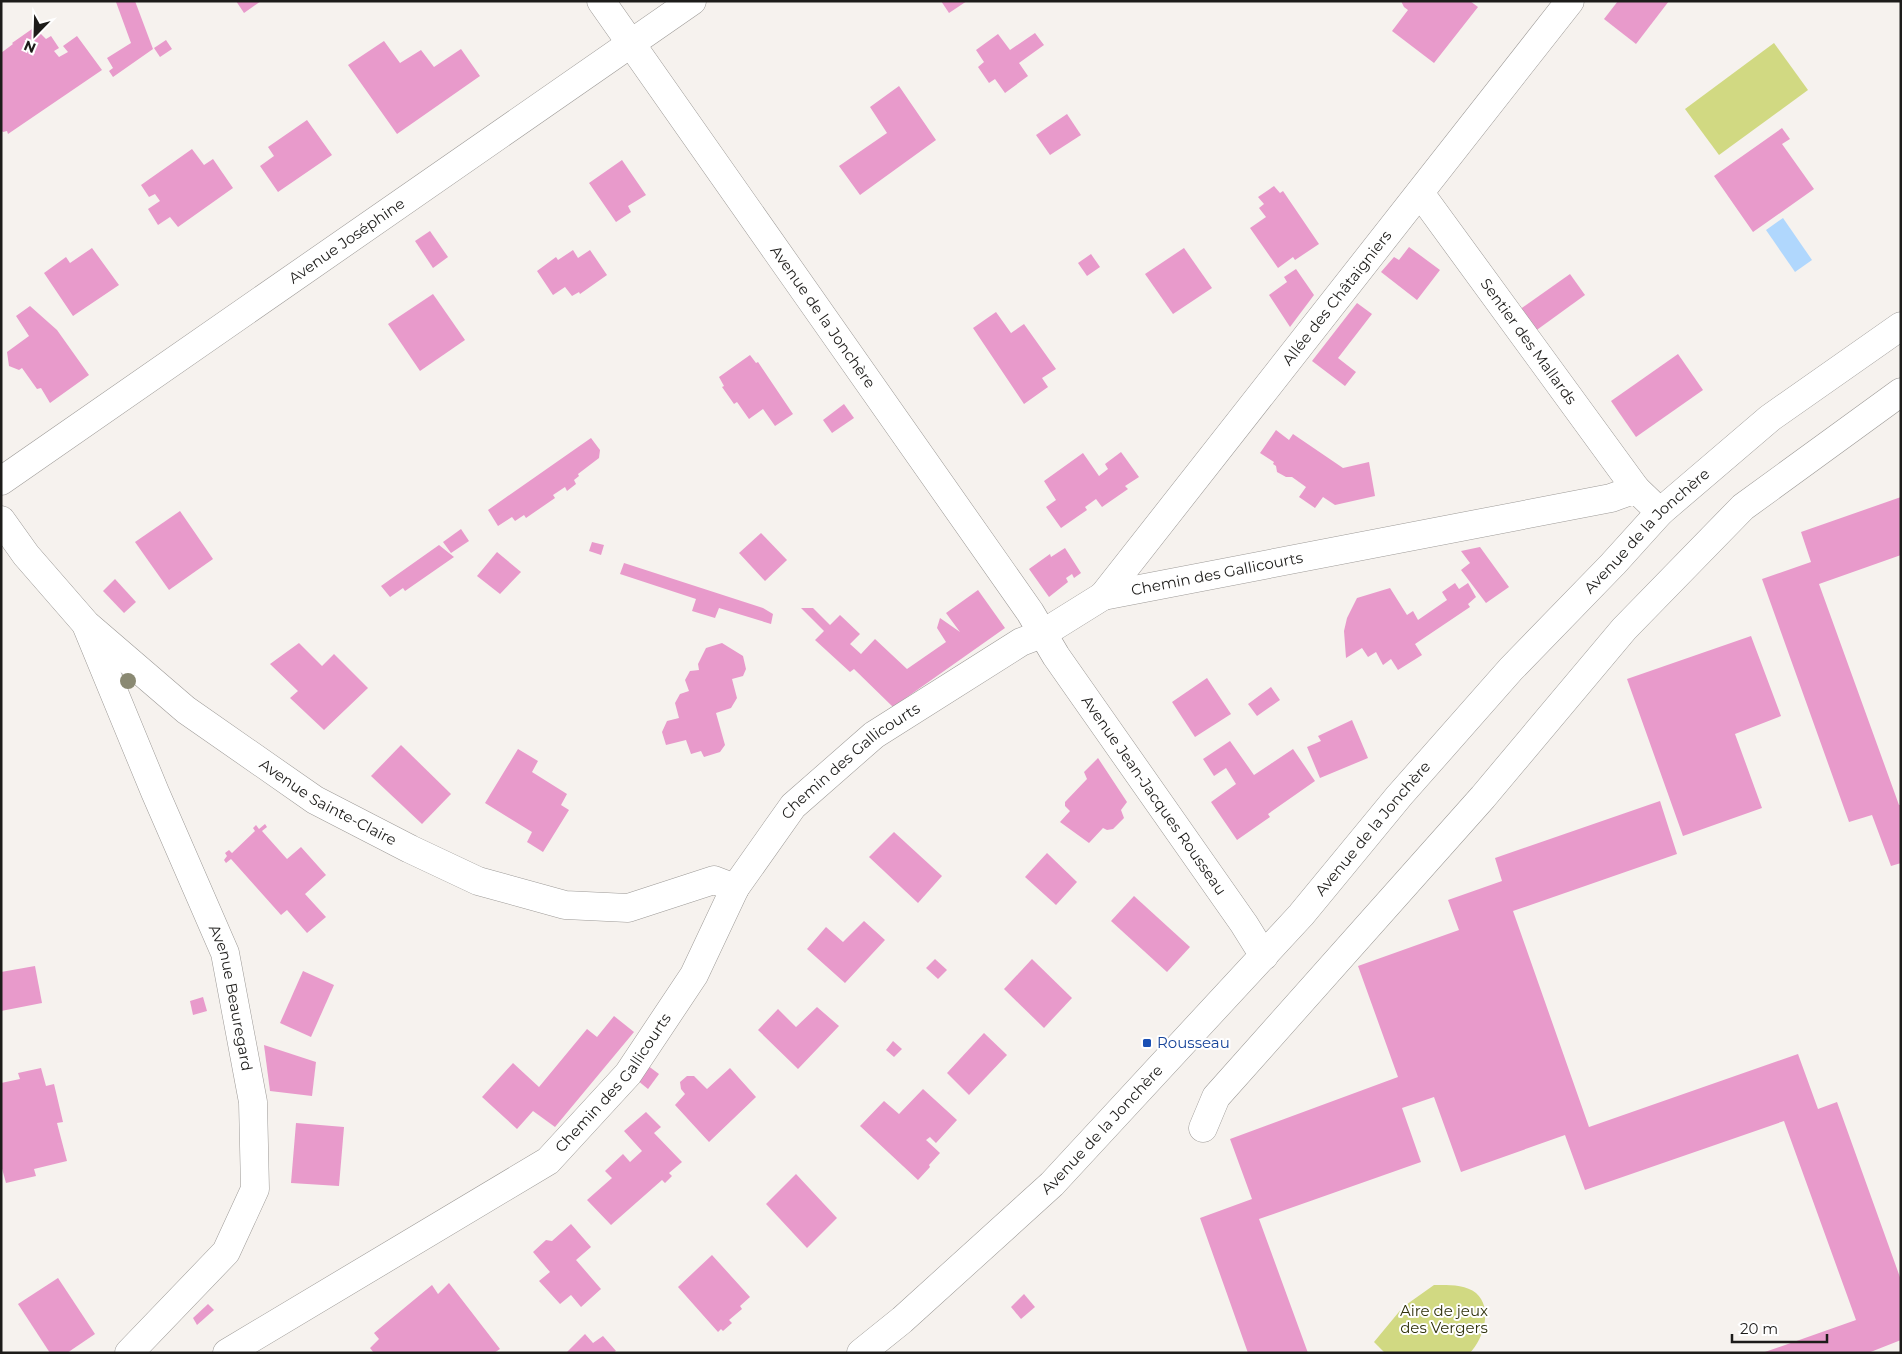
<svg xmlns="http://www.w3.org/2000/svg" width="1902" height="1354" font-family="Montserrat,sans-serif">
  <style>
    .green { fill: #d1d982 }
    .water { fill: #b0d7fd }
    .building { fill: #e89acb }
    .lines { fill: none; stroke-linecap: round; stroke-linejoin: round }
    .minor-casing { stroke: #9d9a97; stroke-width: 29 }
    .minor { stroke: #fff; stroke-width: 28 }
    .tree { fill: #8a8972 }
    .transit-dot { fill: #1a4fb4; stroke: #fff; stroke-width: 2 }
    .labels { text-anchor: middle; stroke-width: 4; stroke-linejoin: round; paint-order: stroke }
    .street-label { font-size: 15px; fill: #1d1c1a; stroke: #fff }
    .transit-label { font-size: 15px; fill: #164399; stroke: #fff; text-anchor: start }
    .park-label { font-size: 15px; fill: #31330d; stroke: #fff }
  </style>
  <rect width="100%" height="100%" fill="#f6f2ee"/>
  <!-- green -->
  <g class="green">
    <polygon points="1774,43 1808,90 1719,155 1685,109"/>
    <path d="M1434,1285C1447,1285 1465,1284 1476,1293C1493,1308 1484,1338 1470,1353H1385L1374,1342L1403,1307Z"/>
  </g>
  <!-- water -->
  <polygon class="water" points="1783,218 1812,260 1795,272 1766,230"/>
  <!-- building -->
  <g class="building">
    <polygon points="118,1 135,1 153,49 113,77 109,71 113,68 107,58 131,43 116,2"/>
    <polygon points="236,1 261,1 244,13"/>
    <polygon points="941,1 967,1 949,13"/>
    <polygon points="1401,1 1470,1 1478,7 1434,63 1392,31 1408,10 1404,7"/>
    <polygon points="1618,1 1669,1 1636,44 1604,19"/>
    <polygon points="32,29 36,35 40,33 46,39 51,36 59,48 54,51 59,57 68,52 63,46 77,36 102,70 8,134 7,131 3,132 1,130 1,53 13,44 12,43"/>
    <polygon points="1035,33 1044,45 1019,63 1028,76 1005,93 995,79 989,83 978,67 984,62 976,50 998,34 1010,50"/>
    <polygon points="166,40 172,49 160,57 154,48"/>
    <polygon points="384,41 400,63 421,50 434,67 461,49 480,76 397,134 348,65"/>
    <polygon points="899,86 936,140 860,195 839,166 887,133 870,107"/>
    <polygon points="1067,114 1081,135 1050,155 1036,135"/>
    <polygon points="307,120 332,155 278,192 260,166 274,156 268,147"/>
    <polygon points="1782,128 1790,139 1782,144 1814,189 1753,232 1714,176"/>
    <polygon points="192,149 204,165 213,159 233,188 178,227 170,217 158,225 148,209 160,201 155,194 149,197 141,185"/>
    <polygon points="622,160 646,195 628,206 631,212 616,222 589,183"/>
    <polygon points="1274,186 1280,193 1283,191 1319,244 1295,260 1293,257 1278,268 1250,228 1266,217 1259,208 1264,204 1258,197"/>
    <polygon points="430,231 448,257 433,268 415,241"/>
    <polygon points="1409,247 1440,270 1417,300 1381,272 1394,257 1399,260"/>
    <polygon points="92,248 119,285 73,316 44,273 66,257 70,263"/>
    <polygon points="1184,248 1212,288 1173,314 1145,274"/>
    <polygon points="573,250 578,258 590,250 607,275 580,294 579,292 572,296 565,287 553,295 537,271 556,257 558,260"/>
    <polygon points="1091,254 1100,267 1087,276 1078,263"/>
    <polygon points="1296,269 1314,295 1290,327 1269,295 1287,282 1284,277"/>
    <polygon points="1570,274 1585,295 1534,332 1519,310"/>
    <polygon points="433,294 465,340 420,371 388,324"/>
    <polygon points="1357,303 1372,314 1338,358 1356,372 1345,386 1312,361"/>
    <polygon points="30,306 57,330 89,375 50,403 41,388 37,389 22,368 19,370 9,366 7,352 29,336 16,316"/>
    <polygon points="996,312 1011,333 1024,324 1056,369 1042,378 1048,387 1024,404 973,328"/>
    <polygon points="1678,354 1703,390 1636,437 1611,401"/>
    <polygon points="750,355 756,363 758,362 793,414 775,426 763,409 749,419 737,402 734,404 722,387 724,386 719,377"/>
    <polygon points="844,404 854,418 832,433 823,420"/>
    <polygon points="1276,430 1289,440 1293,434 1343,468 1369,462 1375,496 1335,505 1323,497 1315,508 1299,497 1306,487 1292,477 1286,477 1277,472 1276,466 1273,464 1274,462 1260,453"/>
    <polygon points="591,438 600,450 599,458 578,474 579,476 574,480 576,484 567,491 565,487 553,495 555,498 526,518 524,515 515,521 512,517 498,526 488,510"/>
    <polygon points="1121,452 1139,477 1125,486 1128,489 1102,507 1096,499 1085,507 1087,510 1061,528 1046,507 1056,500 1044,481 1083,453 1099,476 1108,469 1105,464"/>
    <polygon points="1901,497 1901,555 1819,584 1899,805 1901,805 1901,863 1891,866 1872,815 1849,822 1762,579 1811,562 1801,532"/>
    <polygon points="180,511 213,559 169,590 135,542"/>
    <polygon points="461,529 469,541 451,553 443,542"/>
    <polygon points="761,533 787,560 765,581 739,553"/>
    <polygon points="592,542 604,545 601,555 589,551"/>
    <polygon points="439,545 454,557 405,591 403,588 390,597 381,586"/>
    <polygon points="1480,547 1509,587 1486,603 1461,570 1470,563 1461,551"/>
    <polygon points="1065,548 1081,573 1074,578 1072,574 1066,578 1068,582 1049,597 1029,569 1050,554 1051,557"/>
    <polygon points="497,552 521,572 500,594 477,576"/>
    <polygon points="624,563 763,608 773,614 771,624 719,608 715,618 692,611 696,599 620,574"/>
    <polygon points="115,579 136,602 124,613 103,591"/>
    <polygon points="1455,583 1459,589 1468,583 1476,597 1468,604 1470,607 1415,644 1422,655 1398,670 1391,659 1383,665 1376,652 1368,657 1362,648 1346,658 1344,631 1347,618 1357,598 1390,588 1407,615 1413,611 1418,620 1447,600 1442,592"/>
    <polygon points="978,590 1005,628 893,707 854,669 850,672 815,640 824,631 801,608 813,608 830,625 840,615 860,634 850,644 861,654 875,639 907,669 946,642 937,628 940,618 960,632 946,613"/>
    <polygon points="1751,636 1781,716 1735,734 1762,808 1683,836 1627,679"/>
    <polygon points="299,643 322,666 334,654 368,688 324,730 290,698 298,691 270,664"/>
    <polygon points="722,643 743,656 746,669 743,676 732,679 737,698 731,708 716,713 725,745 720,752 704,757 701,751 691,754 686,740 666,745 662,732 667,721 679,718 675,703 680,694 689,691 685,680 690,671 699,670 698,664 706,648"/>
    <polygon points="1207,678 1231,714 1195,737 1172,702"/>
    <polygon points="1271,687 1280,700 1257,716 1248,704"/>
    <polygon points="1352,720 1368,758 1320,778 1307,747 1321,741 1318,736"/>
    <polygon points="1230,741 1254,775 1293,749 1315,781 1268,814 1270,817 1237,840 1211,802 1236,784 1226,768 1214,776 1203,759"/>
    <polygon points="401,745 451,794 422,824 371,776"/>
    <polygon points="518,749 538,761 532,772 567,794 561,805 569,810 543,852 527,842 532,832 485,803"/>
    <polygon points="1098,758 1127,802 1121,810 1124,818 1113,829 1107,830 1103,828 1089,843 1060,822 1070,811 1065,806 1065,802 1087,779 1084,772"/>
    <polygon points="1660,801 1677,854 1513,911 1589,1127 1798,1054 1818,1109 1837,1102 1901,1280 1901,1340 1868,1353 1762,1353 1856,1320 1784,1121 1585,1190 1565,1135 1461,1172 1434,1097 1402,1108 1421,1162 1259,1219 1308,1353 1248,1353 1200,1218 1252,1199 1230,1139 1398,1077 1358,966 1459,930 1448,900 1502,881 1495,858"/>
    <polygon points="265,824 267,827 262,831 287,859 301,847 326,875 305,894 326,917 307,933 287,910 281,915 231,859 226,863 224,860 227,856 225,853 229,850 232,853 255,831 253,828 256,825 259,829"/>
    <polygon points="894,832 942,876 918,903 869,857"/>
    <polygon points="1047,853 1077,882 1056,905 1025,877"/>
    <polygon points="1134,896 1190,947 1167,972 1111,921"/>
    <polygon points="864,921 885,940 845,983 807,949 826,927 843,942"/>
    <polygon points="935,959 947,970 938,979 926,968"/>
    <polygon points="1032,959 1072,998 1044,1028 1004,989"/>
    <polygon points="35,966 42,1003 1,1011 1,972"/>
    <polygon points="303,971 334,985 311,1037 280,1023"/>
    <polygon points="203,997 207,1011 193,1015 190,1001"/>
    <polygon points="817,1007 839,1026 798,1069 758,1030 778,1009 796,1027"/>
    <polygon points="614,1016 634,1032 555,1127 533,1111 517,1129 482,1097 513,1063 539,1087 587,1029 597,1037"/>
    <polygon points="984,1033 1007,1055 969,1095 947,1073"/>
    <polygon points="893,1041 902,1049 894,1057 886,1050"/>
    <polygon points="264,1045 316,1062 312,1096 270,1091"/>
    <polygon points="647,1065 659,1074 648,1089 637,1080"/>
    <polygon points="41,1068 46,1086 54,1084 63,1122 57,1123 67,1161 34,1169 36,1176 6,1183 1,1165 1,1083 20,1079 18,1073"/>
    <polygon points="730,1068 756,1097 709,1142 675,1105 685,1094 681,1089 680,1082 687,1076 694,1076 707,1089"/>
    <polygon points="923,1089 957,1120 936,1143 930,1137 926,1140 940,1153 929,1165 930,1167 918,1180 860,1126 884,1101 899,1114"/>
    <polygon points="646,1112 661,1127 654,1133 682,1162 669,1173 672,1176 665,1183 662,1180 611,1225 587,1200 612,1178 605,1171 623,1154 630,1162 642,1151 624,1131"/>
    <polygon points="296,1123 344,1127 339,1186 291,1183"/>
    <polygon points="796,1174 837,1218 807,1248 766,1204"/>
    <polygon points="571,1224 591,1247 576,1260 601,1289 581,1307 571,1295 560,1304 539,1281 550,1272 533,1252 546,1240 552,1241"/>
    <polygon points="712,1255 750,1297 740,1306 742,1309 729,1320 732,1323 723,1331 721,1329 718,1332 678,1287"/>
    <polygon points="58,1278 95,1334 67,1353 50,1353 18,1304"/>
    <polygon points="449,1283 500,1349 494,1353 374,1353 370,1348 379,1339 374,1333 432,1285 438,1294"/>
    <polygon points="1024,1294 1035,1307 1021,1319 1011,1307"/>
    <polygon points="208,1304 214,1310 197,1325 193,1318"/>
    <polygon points="585,1334 593,1343 603,1336 616,1351 613,1353 566,1353"/>
  </g>
  <g class="lines">
    <!-- minor casing -->
    <g class="minor-casing">
      <g id="minor">
        <path id="s1" d="M601,1L1030,612L1056,656L1244,924L1264,956"/>
        <path id="s2" d="M1420,193L1636,489"/>
        <path id="s3" d="M1,481L692,1"/>
        <path id="s4" d="M1,520L26,555L86,624L186,710L315,800L410,849L478,881L565,905L628,908L714,880L735,888"/>
        <path id="s5" d="M1103,596L1570,1"/>
        <path id="s6" d="M87,627L155,792L225,953L253,1102L255,1189L226,1252L129,1353"/>
        <polyline points="1203,1128 1216,1097 1483,797 1624,629 1743,507 1901,392"/>
        <path id="s7" d="M227,1353L548,1161L628,1074L694,975L735,888L793,806L874,735L1021,642L1042,634L1103,596L1611,498L1636,489L1660,512"/>
        <path id="s8" d="M861,1353L902,1320L1052,1184L1301,915L1399,796L1511,669L1613,564L1660,512L1770,418L1901,326"/>
      </g>
    </g>
    <!-- minor -->
    <use href="#minor" class="minor"/>
  </g>
  <!-- trees -->
  <circle class="tree" cx="128" cy="681" r="8"/>
  <!-- markers -->
  <rect class="transit-dot" x="1142" y="1038" width="10" height="10" rx="2.5"/>
  <g class="labels">
    <!-- street labels -->
    <g class="street-label">
      <text dy="5" stroke="none"><textPath href="#s3" startOffset="421">Avenue Joséphine</textPath></text>
      <text dy="5" stroke="none"><textPath href="#s5" startOffset="379">Allée des Châtaigniers</textPath></text>
      <text dy="5" stroke="none"><textPath href="#s1" startOffset="386">Avenue de la Jonchère</textPath></text>
      <text dy="5" stroke="none"><textPath href="#s2" startOffset="184">Sentier des Mallards</textPath></text>
      <text dy="5" stroke="none"><textPath href="#s8" startOffset="1139">Avenue de la Jonchère</textPath></text>
      <text dy="5" stroke="none"><textPath href="#s7" startOffset="1300">Chemin des Gallicourts</textPath></text>
      <text dy="5" stroke="none"><textPath href="#s7" startOffset="881">Chemin des Gallicourts</textPath></text>
      <text dy="5" stroke="none"><textPath href="#s1" startOffset="968">Avenue Jean-Jacques Rousseau</textPath></text>
      <text dy="5" stroke="none"><textPath href="#s4" startOffset="436">Avenue Sainte-Claire</textPath></text>
      <text dy="5" stroke="none"><textPath href="#s8" startOffset="734">Avenue de la Jonchère</textPath></text>
      <text dy="5" stroke="none"><textPath href="#s6" startOffset="399">Avenue Beauregard</textPath></text>
      <text dy="5" stroke="none"><textPath href="#s7" startOffset="476">Chemin des Gallicourts</textPath></text>
      <text dy="5" stroke="none"><textPath href="#s8" startOffset="329">Avenue de la Jonchère</textPath></text>
    </g>
    <!-- transit labels -->
    <g class="transit-label">
      <text x="1157" y="1048">Rousseau</text>
    </g>
    <!-- park labels -->
    <g class="park-label">
      <text x="1444" y="1316">Aire de jeux<tspan x="1444" dy="17">des Vergers</tspan></text>
    </g>
  </g>
  <!-- border -->
  <rect width="1902" height="1354" fill="none" stroke="#1d1c1a" stroke-width="5"/>
  <!-- north arrow -->
  <g transform="translate(35 35) rotate(203)" stroke="#ffffff" stroke-width="4" paint-order="stroke">
  <path d="M0-4L9 19L0 12L-9 19Z" fill="#1d1c1a"/>
  <text y="-8" font-size="14" font-weight="bold" text-anchor="middle" fill="#1d1c1a">N</text>
  </g>
  <!-- scale -->
  <path d="M1732 1334v8h95v-8" fill="none" stroke="#1d1c1a" stroke-width="2.5"/>
  <text x="1740" y="1334" font-size="15" fill="#1d1c1a" stroke="#ffffff" stroke-width="4" paint-order="stroke">20 m</text>
</svg>
